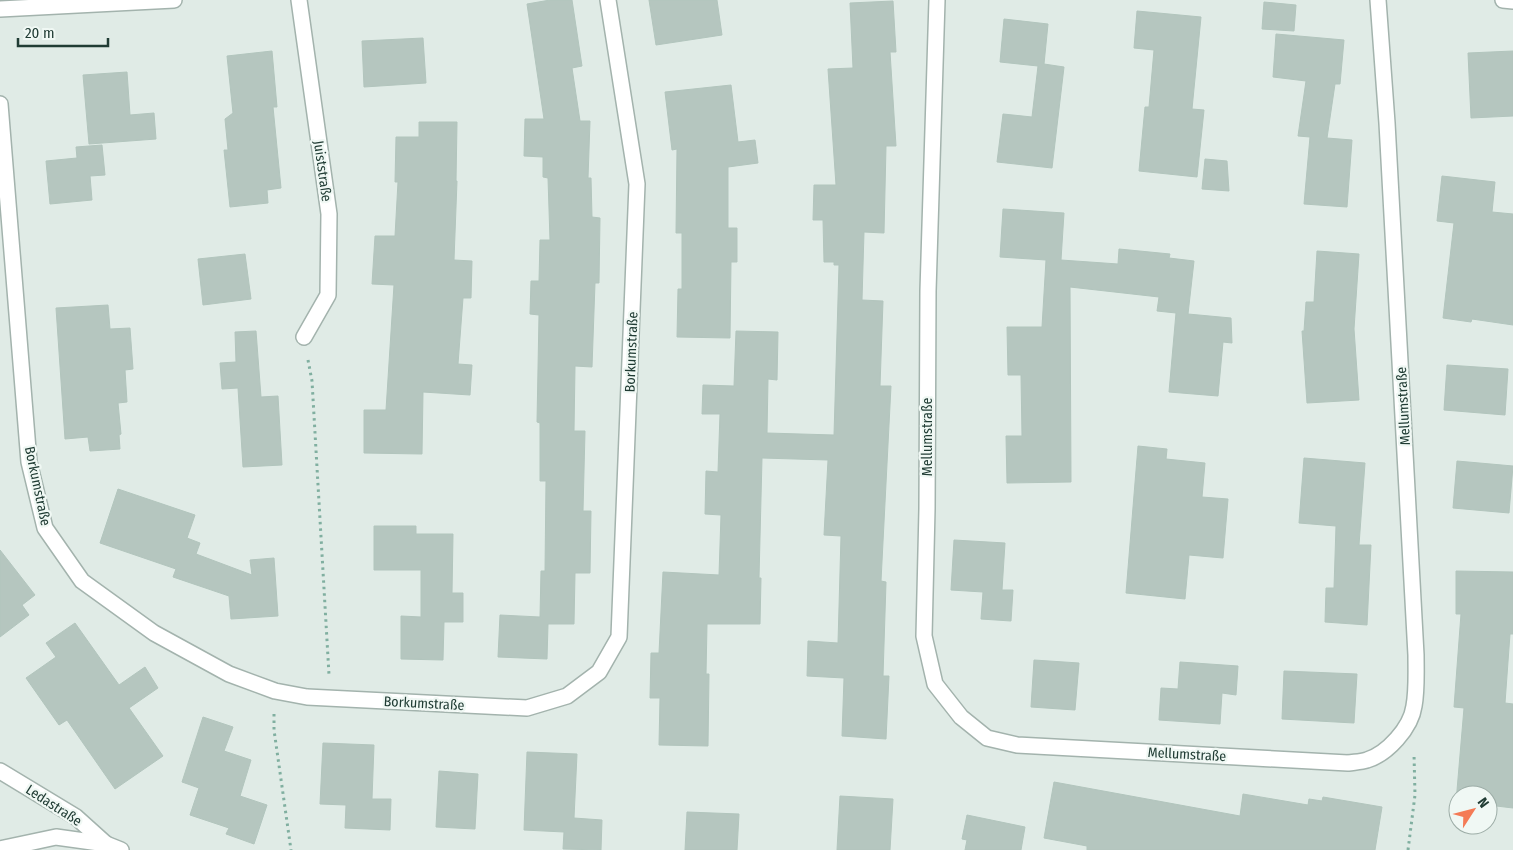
<svg xmlns="http://www.w3.org/2000/svg" width="1513" height="850" font-family="'Fira Sans Condensed',sans-serif">
  <style>
    .building { fill: #b5c6bf; stroke: #b2c5bd }
    .lines { fill: none; stroke-linecap: round; stroke-linejoin: round }
    .street-casing { stroke: #a3b3ad; stroke-width: 18 }
    .path { stroke: #80afa0; stroke-width: 3; stroke-dasharray: 2.5 4; stroke-linecap: butt }
    .street { stroke: #fff; stroke-width: 15 }
    .labels { text-anchor: middle; stroke-width: 4.5; stroke-linejoin: round; paint-order: stroke }
    .street-label { font-size: 14px; fill: #203c34; stroke: #f0f8f4 }
  </style>
  <rect width="100%" height="100%" fill="#e0ebe6"/>
  <!-- building -->
  <g class="building">
    <polygon points="550,0 572,0 582,66 572,68 580,121 590,121 588,178 591,178 592,217 600,218 599,283 595,283 592,367 575,366 574,431 585,431 583,511 591,511 590,573 575,573 574,624 548,624 547,659 498,657 500,615 540,617 541,571 545,571 546,481 540,481 540,423 537,422 539,315 530,314 531,281 539,281 540,240 550,240 548,178 543,177 543,157 524,156 525,119 544,119 527,4"/>
    <polygon points="649,0 717,0 722,35 656,45"/>
    <polygon points="893,1 896,52 890,52 896,146 886,146 884,233 864,232 862,300 883,301 880,386 891,386 881,581 886,582 883,676 889,676 886,739 842,736 844,678 807,676 808,641 838,643 841,536 824,535 828,460 762,458 759,578 761,578 760,624 707,624 706,674 709,674 708,746 659,745 660,698 650,698 651,653 659,653 663,572 719,575 721,515 705,514 706,471 718,472 720,414 702,414 703,385 734,386 736,331 778,332 777,380 768,379 767,433 834,435 839,265 834,265 834,262 824,262 823,220 813,220 814,185 836,185 828,69 853,68 850,3"/>
    <polygon points="1264,2 1296,5 1294,31 1262,29"/>
    <polygon points="1137,11 1201,17 1192,109 1204,110 1197,177 1139,171 1145,107 1149,107 1154,50 1134,48"/>
    <polygon points="1004,19 1048,24 1044,64 1064,67 1052,168 997,162 1003,114 1032,117 1038,66 1000,62"/>
    <polygon points="1276,34 1344,40 1340,84 1335,84 1327,138 1352,140 1347,207 1304,204 1310,137 1298,136 1306,81 1273,77"/>
    <polygon points="423,38 426,83 364,87 362,41"/>
    <polygon points="272,51 277,107 273,107 281,188 267,190 268,203 230,207 224,150 228,150 225,119 233,113 227,56"/>
    <polygon points="1513,51 1513,116 1471,118 1468,53"/>
    <polygon points="127,72 130,115 154,113 156,139 89,144 83,75"/>
    <polygon points="731,85 738,142 755,140 758,163 728,167 728,228 737,228 737,262 731,262 730,338 677,337 678,289 682,289 682,233 676,233 677,149 672,150 665,92"/>
    <polygon points="419,122 457,122 456,181 457,181 454,260 472,261 471,298 463,298 458,364 472,365 470,395 423,392 422,454 364,453 364,410 386,410 394,285 372,284 375,236 395,236 398,182 395,182 396,137 419,137"/>
    <polygon points="102,145 105,175 90,176 92,200 50,204 46,161 77,158 76,147"/>
    <polygon points="1205,159 1227,161 1229,191 1202,189"/>
    <polygon points="1442,176 1495,182 1492,212 1513,214 1513,325 1472,319 1471,322 1443,318 1454,223 1437,221"/>
    <polygon points="1003,209 1064,213 1061,260 1118,264 1119,249 1170,254 1169,258 1194,261 1188,314 1231,318 1232,343 1223,342 1218,396 1169,392 1176,313 1157,311 1159,297 1070,287 1071,482 1007,483 1006,436 1022,436 1021,375 1008,375 1007,327 1042,327 1046,260 1000,257"/>
    <polygon points="1317,251 1359,254 1354,329 1359,400 1307,403 1302,331 1304,331 1306,302 1314,302"/>
    <polygon points="245,254 251,299 203,305 198,259"/>
    <polygon points="108,305 110,329 130,328 133,369 125,370 127,402 118,403 121,434 119,435 120,449 90,451 88,437 65,439 56,308"/>
    <polygon points="256,331 261,397 278,396 282,465 243,467 238,388 222,389 220,363 236,362 235,332"/>
    <polygon points="1447,365 1508,369 1505,415 1444,410"/>
    <polygon points="1138,446 1167,449 1166,459 1205,463 1202,497 1228,499 1223,558 1189,555 1185,599 1126,593"/>
    <polygon points="1304,458 1365,463 1359,545 1371,545 1367,625 1325,622 1326,588 1334,588 1336,526 1299,523"/>
    <polygon points="1457,461 1513,466 1509,513 1453,508"/>
    <polygon points="118,489 195,515 187,538 200,543 196,554 252,575 250,560 274,558 278,616 231,619 229,596 173,577 176,569 100,543"/>
    <polygon points="374,526 416,526 416,534 453,534 452,593 463,593 463,622 444,622 443,660 401,659 401,616 421,617 421,570 374,570"/>
    <polygon points="954,540 1005,543 1002,590 1013,590 1011,621 981,619 983,592 951,590"/>
    <polygon points="0,550 35,595 22,605 29,615 0,637"/>
    <polygon points="1456,571 1513,572 1513,634 1510,634 1505,703 1513,704 1513,808 1488,805 1488,795 1458,795 1458,802 1456,802 1464,708 1454,707 1461,614 1456,614"/>
    <polygon points="75,623 119,685 145,667 158,688 129,708 163,756 115,789 67,720 59,725 26,678 56,657 46,643"/>
    <polygon points="1034,660 1079,663 1075,710 1031,707"/>
    <polygon points="1180,662 1238,666 1236,695 1222,693 1220,724 1159,720 1161,688 1178,689"/>
    <polygon points="1284,671 1357,674 1354,723 1282,719"/>
    <polygon points="203,717 233,727 224,751 251,760 240,796 267,805 254,844 226,834 229,828 190,815 199,788 182,782"/>
    <polygon points="323,743 374,745 372,799 391,799 390,830 345,828 346,805 320,804"/>
    <polygon points="527,752 577,754 574,818 602,820 601,850 563,849 564,832 524,830"/>
    <polygon points="439,771 478,774 475,829 436,827"/>
    <polygon points="1054,782 1240,816 1243,794 1308,805 1309,799 1322,801 1323,797 1382,807 1375,850 1087,850 1087,846 1044,838"/>
    <polygon points="840,796 893,799 890,850 837,850"/>
    <polygon points="687,812 739,814 737,850 685,850"/>
    <polygon points="967,815 1025,827 1021,850 965,850 967,840 962,839"/>
  </g>
  <g class="lines">
    <!-- street casing -->
    <g class="street-casing">
      <g id="street">
        <polyline points="299,0 329,214 328,295 304,337"/>
        <path d="M937,0L928,291L927,509L924,636L935,684L961,717L987,738L1017,745L1348,763C1354,762 1361,762 1367,760C1387,754 1411,728 1414,706C1417,690 1416,672 1416,655L1387,123L1378,0"/>
        <polyline points="1503,0 1513,1"/>
        <polyline points="0,9 174,0"/>
        <polyline points="0,104 29,462 45,528 82,581 154,633 229,674 275,691 307,697 527,708 567,696 599,672 619,637 637,184 608,0"/>
        <polyline points="0,771 76,817 106,844"/>
        <polyline points="0,849 56,837 106,844 121,850"/>
      </g>
    </g>
    <!-- path -->
    <g class="path">
      <polyline points="308,360 312,381 329,675"/>
      <polyline points="274,714 274,730 291,850"/>
      <polyline points="1408,850 1415,795 1414,754"/>
    </g>
    <!-- street -->
    <use href="#street" class="street"/>
  </g>
  <g class="labels">
    <!-- street labels -->
    <g class="street-label">
      <text transform="translate(323 171) rotate(82)" y="5">Juiststraße</text>
      <text transform="translate(631 352) rotate(-88)" y="5">Borkumstraße</text>
      <text transform="translate(1403 406) rotate(-93)" y="5">Mellumstraße</text>
      <text transform="translate(927 437) rotate(-90)" y="5">Mellumstraße</text>
      <text transform="translate(38 486) rotate(78)" y="5">Borkumstraße</text>
      <text transform="translate(424 703) rotate(3)" y="5">Borkumstraße</text>
      <text transform="translate(1187 754) rotate(3)" y="5">Mellumstraße</text>
      <text transform="translate(54 805) rotate(33)" y="5">Ledastraße</text>
    </g>
  </g>
  <!-- north arrow -->
  <g transform="translate(1473 810) rotate(54)"><circle r="24" fill="#f0f8f4" stroke="#9dada7"/>
  <path d="M0-4L9 19L0 12L-9 19Z" fill="#f47b56"/>
  <text y="-8" font-size="14" font-weight="bold" text-anchor="middle" fill="#203c34">N</text>
  </g>
  <!-- scale -->
  <path d="M18 38v8h90v-8" fill="none" stroke="#203c34" stroke-width="2.5"/>
  <text x="25" y="38" font-size="15" fill="#203c34" stroke="#f0f8f4" stroke-width="4" paint-order="stroke">20 m</text>
</svg>
